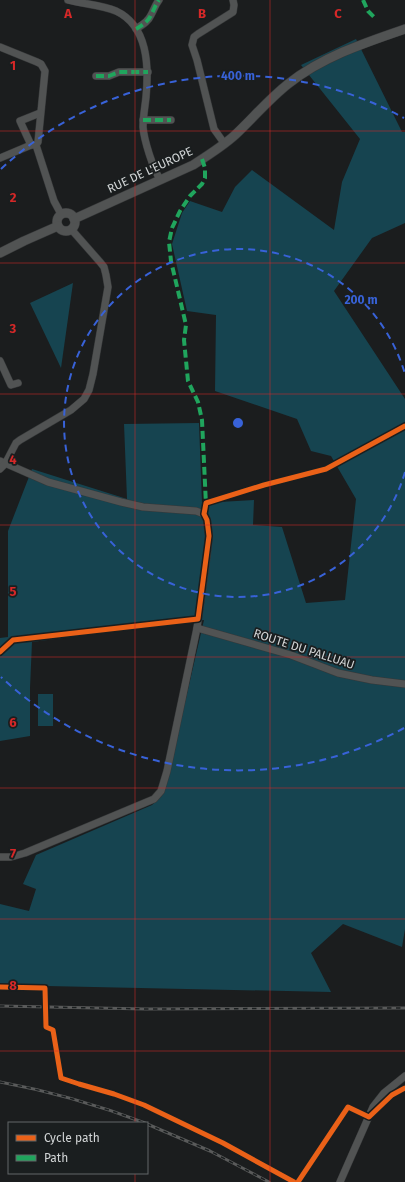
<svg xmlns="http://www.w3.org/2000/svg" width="405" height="1182" font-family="'Fira Sans',sans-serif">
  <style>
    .green { fill: #164450 }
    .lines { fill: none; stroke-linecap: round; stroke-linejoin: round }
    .minor-casing { stroke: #363839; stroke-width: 8 }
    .tertiary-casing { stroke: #363839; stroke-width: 10 }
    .minor { stroke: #515353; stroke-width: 7 }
    .tertiary { stroke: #515353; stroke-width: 9 }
    .rail-casing { stroke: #595a5a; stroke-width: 3 }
    .rail { stroke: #1a1e1f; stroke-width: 1.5; stroke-dasharray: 4.5; stroke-linecap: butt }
    .quiet { stroke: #20a55d; stroke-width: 4; stroke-dasharray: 8 4; stroke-linecap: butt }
    .cycleway-casing { stroke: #1a1e1f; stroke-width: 8 }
    .cycleway { stroke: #ea6118; stroke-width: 5 }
    .grid { fill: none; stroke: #d62828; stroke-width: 1; stroke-opacity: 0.55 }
    .ring { fill: none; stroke: #3862d8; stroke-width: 2; stroke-dasharray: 7 5 }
    .labels { text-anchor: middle; stroke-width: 3.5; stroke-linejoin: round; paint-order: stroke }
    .street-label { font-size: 12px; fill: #d1d4d5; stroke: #1a1e1f }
    .grid-label { font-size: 13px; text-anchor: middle; font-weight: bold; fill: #d62828; stroke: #1a1e1f; stroke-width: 3.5; stroke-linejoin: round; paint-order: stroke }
    .centre { fill: #3862d8; stroke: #1a1e1f; stroke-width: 2 }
    .ring-label { font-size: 12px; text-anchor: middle; font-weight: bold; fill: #3862d8; stroke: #1a1e1f; stroke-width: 3.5; stroke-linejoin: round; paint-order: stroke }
  </style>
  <rect width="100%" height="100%" fill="#1b1d1e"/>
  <!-- green -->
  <g class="green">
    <polygon points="356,39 402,132 405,132 405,223 372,238 334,291 405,399 405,929 402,947 343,924 311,953 331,992 0,985 0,904 29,911 36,889 23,884 36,855 152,805 164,793 204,620 32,642 30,688 30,736 0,741 0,638 8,637 8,531 32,469 127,499 124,424 199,423 202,503 254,500 253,525 282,527 306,603 345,600 356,499 331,456 311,451 297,419 215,391 216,315 187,311 172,244 182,213 190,201 222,212 235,187 252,170 334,230 342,182 360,139 301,65"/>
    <polygon points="73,283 61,368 30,303"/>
    <rect x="38" y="694" width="15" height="32"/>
  </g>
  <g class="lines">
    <!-- minor casing -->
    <g class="minor-casing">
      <g id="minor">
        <path d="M68,0C83,4 102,5 116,11C148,26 149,66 146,97C145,107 143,117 143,127C144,140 153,169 160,179"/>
        <path d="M136,29C142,25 148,22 151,15C154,10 155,5 159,0"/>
        <polyline points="0,47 37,62 41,64 45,71 38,142 36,145 54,201 61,214"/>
        <polyline points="96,76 109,76 119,72 148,72"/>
        <polyline points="143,120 171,120"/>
        <polyline points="224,143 214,129 197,60 192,45 194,37 198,34 233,12 234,5 233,0"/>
        <polyline points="31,145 20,121 40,113"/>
        <polyline points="0,158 31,145 36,145"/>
        <polyline points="0,361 11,385 18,383"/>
        <polyline points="0,461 48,482 121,502 143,507 196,511 204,514 207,520 209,536 207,555 197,628 167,771 161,791 154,799 25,853 11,857 0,857"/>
        <polyline points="0,469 5,464 16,443 20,440 71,410 84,399 89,390 93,374 108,287 106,275 104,267 100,262 71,229"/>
        <polyline points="197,628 291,655 338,673 372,680 405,684"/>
        <polyline points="340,1182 373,1107 384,1093 405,1076"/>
      </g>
    </g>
    <!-- tertiary casing -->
    <g class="tertiary-casing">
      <g id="tertiary">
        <circle cx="66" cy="222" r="9"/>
        <path d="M74,219L193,165C207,156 223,146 235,135C253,118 269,99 288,84C322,57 364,43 405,29"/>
        <polyline points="0,253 24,241 58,226"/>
      </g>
    </g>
    <!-- minor -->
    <use href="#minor" class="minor"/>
    <!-- tertiary -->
    <use href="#tertiary" class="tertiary"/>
    <!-- rail casing -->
    <g class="rail-casing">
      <g id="rail">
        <polyline points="0,1006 146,1009 405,1008"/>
        <path d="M0,1082C49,1091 98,1105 145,1123"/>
        <polyline points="147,1124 210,1151 269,1182"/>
      </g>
    </g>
    <!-- rail -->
    <use href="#rail" class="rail"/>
    <!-- quiet -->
    <g class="quiet">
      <polyline points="363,0 368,11 376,19"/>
      <path d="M136,29C142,25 148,22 151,15C154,10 155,5 159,0"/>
      <polyline points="96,76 109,76 119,72 148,72"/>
      <polyline points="143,120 171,120"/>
      <polyline points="202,159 205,168 205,178 202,184 190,196 180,211 172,228 169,242 171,261 186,325 184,340 188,381 198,402 202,420 206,505"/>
    </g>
    <!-- cycleway casing -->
    <g class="cycleway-casing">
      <g id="cycleway">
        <polyline points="0,652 13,640 198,619 209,536 207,520 204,514 206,503 264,485 326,469 405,426"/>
        <polyline points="0,987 45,988 46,1027 53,1030 61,1078 79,1084 114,1094 144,1105 223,1143 294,1182"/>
        <polyline points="298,1182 348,1107 369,1117 392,1095 405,1088"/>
      </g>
    </g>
    <!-- cycleway -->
    <use href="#cycleway" class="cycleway"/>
  </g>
  <!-- grid -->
  <path class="grid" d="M135,0V1123M270,0V1182M0,131H405M0,263H405M0,394H405M0,525H405M0,657H405M0,788H405M0,919H405M0,1051H405M135,1173V1182"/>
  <!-- distance rings -->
  <g class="ring">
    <path d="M405 472A174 174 0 1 1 405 374"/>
    <path d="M404 728A347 347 0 0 1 1 677M1 169A347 347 0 0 1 404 118"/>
  </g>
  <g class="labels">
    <!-- street labels -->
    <g class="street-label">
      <text transform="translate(150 170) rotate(-25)" y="4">RUE DE L'EUROPE</text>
      <text transform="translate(304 649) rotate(18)" y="4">ROUTE DU PALLUAU</text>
    </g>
  </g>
  <g class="grid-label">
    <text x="68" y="18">A</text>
    <text x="202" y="18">B</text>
    <text x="338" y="18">C</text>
    <text x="13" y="70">1</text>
    <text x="13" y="202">2</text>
    <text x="13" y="333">3</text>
    <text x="13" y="464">4</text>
    <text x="13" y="596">5</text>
    <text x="13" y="727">6</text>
    <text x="13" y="858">7</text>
    <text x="13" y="990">8</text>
  </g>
  <circle cx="238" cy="423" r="6" class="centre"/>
  <g class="ring-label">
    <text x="238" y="80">400 m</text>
    <text x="361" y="304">200 m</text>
  </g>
  <!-- legend -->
  <rect x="8" y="1122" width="140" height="52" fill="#1a1e1f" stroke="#636768"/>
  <rect x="16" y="1135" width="20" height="6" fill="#ea6118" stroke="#636768"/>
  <text x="44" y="1142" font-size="12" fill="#d1d4d5">Cycle path</text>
  <rect x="16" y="1155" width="20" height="6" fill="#20a55d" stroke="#636768"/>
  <text x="44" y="1162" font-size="12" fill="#d1d4d5">Path</text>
</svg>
